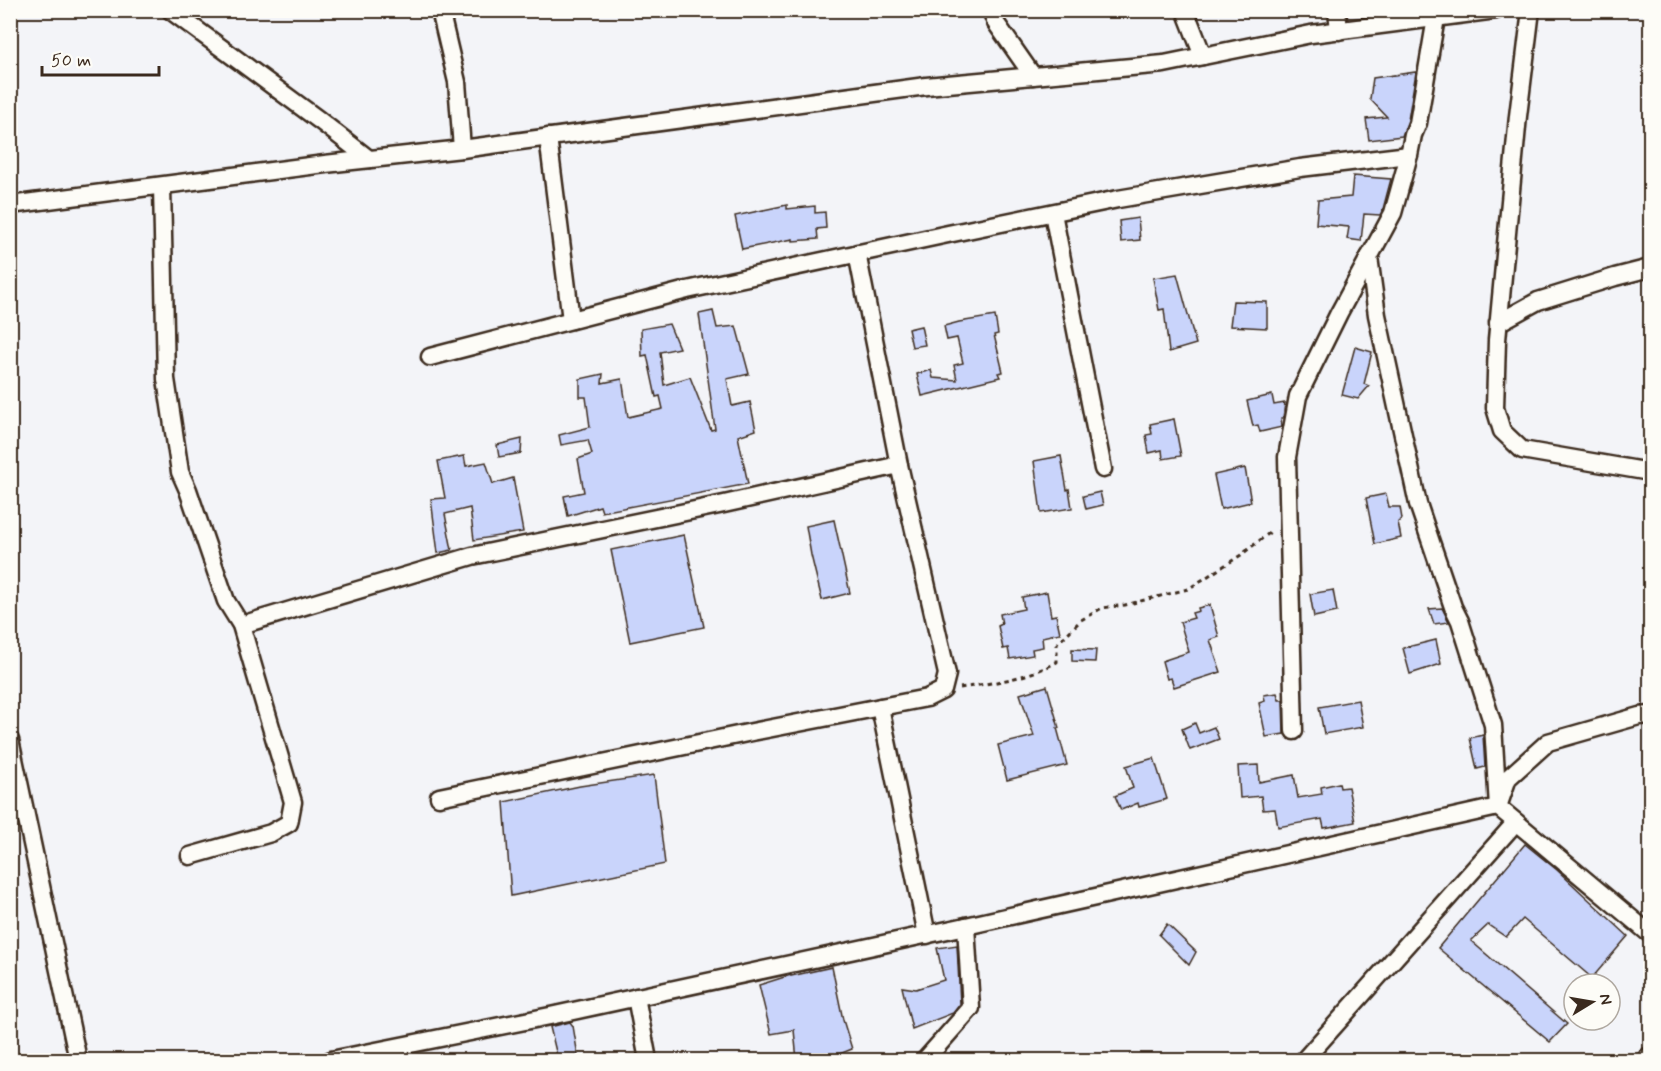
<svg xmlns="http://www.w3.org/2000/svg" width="1661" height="1071" font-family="Mynerve,sans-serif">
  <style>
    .building { fill: #c9d4fb; stroke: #3b2a1e; stroke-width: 1.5 }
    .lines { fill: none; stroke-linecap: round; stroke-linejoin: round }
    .minor-casing { stroke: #3b2a1e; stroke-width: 21 }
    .secondary-casing { stroke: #3b2a1e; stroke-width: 27 }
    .path { stroke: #3b2a1e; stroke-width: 3; stroke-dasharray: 4.5 4.5; stroke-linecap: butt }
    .minor { stroke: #fdfcf7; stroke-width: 16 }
    .secondary { stroke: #fdfcf7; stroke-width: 22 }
  </style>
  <rect width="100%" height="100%" fill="#f3f4f8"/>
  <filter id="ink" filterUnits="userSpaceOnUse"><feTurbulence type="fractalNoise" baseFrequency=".0167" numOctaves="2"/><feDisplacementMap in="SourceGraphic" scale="12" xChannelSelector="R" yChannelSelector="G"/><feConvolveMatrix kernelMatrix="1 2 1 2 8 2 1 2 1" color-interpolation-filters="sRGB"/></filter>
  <g filter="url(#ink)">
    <!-- building -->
    <g class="building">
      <polygon points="1416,72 1408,120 1402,136 1369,140 1366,119 1387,117 1370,99 1373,78"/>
      <polygon points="1353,176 1391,179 1383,209 1380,215 1364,214 1361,241 1347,239 1349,227 1316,224 1318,200 1351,197"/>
      <polygon points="787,205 787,209 815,206 815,213 825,212 826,228 817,229 818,239 793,241 793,239 742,249 735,216"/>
      <polygon points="1138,218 1140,240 1121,242 1119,221"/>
      <polygon points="1177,274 1196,344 1169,352 1164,309 1159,310 1153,278"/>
      <polygon points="1233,301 1267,302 1267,328 1230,326"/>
      <polygon points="713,311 717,328 736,326 749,374 727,379 732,406 750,402 756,430 738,436 748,484 602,512 600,506 568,516 564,496 584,492 578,459 592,454 588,440 561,445 559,435 590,427 586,397 580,397 580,379 603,374 602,383 622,379 628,417 663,409 660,396 656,397 647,355 642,356 641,329 669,324 679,348 660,352 664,385 690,377 711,430 715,429 699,314"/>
      <polygon points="995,316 998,334 994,335 1003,372 998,373 1000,377 922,396 917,374 931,370 933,378 957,380 954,365 963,363 957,338 947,340 944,326 959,322"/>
      <polygon points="921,326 925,345 912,347 908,329"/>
      <polygon points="1355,347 1372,352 1364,384 1369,386 1358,399 1342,395"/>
      <polygon points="1272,395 1274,405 1285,403 1283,418 1281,418 1282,427 1260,432 1258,425 1253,426 1247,401"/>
      <polygon points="1174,419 1181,456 1163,459 1162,450 1149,453 1146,435 1152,434 1150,424"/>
      <polygon points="522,439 521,453 499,457 497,445"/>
      <polygon points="464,456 466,466 486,462 493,484 513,478 523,532 474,540 470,508 445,514 452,550 438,553 431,499 445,498 438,461"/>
      <polygon points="1061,456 1067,490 1069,489 1072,508 1041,513 1034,461"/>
      <polygon points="1245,468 1251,502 1221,509 1214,475"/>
      <polygon points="1100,492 1103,505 1086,509 1083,496"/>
      <polygon points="1386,494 1389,507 1400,507 1402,519 1398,522 1401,538 1375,544 1366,498"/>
      <polygon points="834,520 850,593 822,600 811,555 806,526"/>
      <polygon points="684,535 704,627 630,642 611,550"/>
      <polygon points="1333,590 1337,612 1314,617 1310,594"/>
      <polygon points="1047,592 1051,616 1056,615 1060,633 1042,637 1043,647 1032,649 1033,655 1010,659 1008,648 1003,649 998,626 1002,624 1000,614 1024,609 1022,597"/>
      <polygon points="1210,605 1219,637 1210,640 1221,672 1174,687 1171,678 1167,679 1162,661 1189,652 1180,622 1194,618 1192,613 1199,611 1198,608"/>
      <polygon points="1442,608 1449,622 1434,624 1429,609"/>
      <polygon points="1436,640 1441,664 1410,674 1403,648"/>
      <polygon points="1072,649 1096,650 1095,662 1072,661"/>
      <polygon points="1047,686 1059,728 1057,728 1067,765 1007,780 998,745 1034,736 1020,694"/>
      <polygon points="1277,693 1279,700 1283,700 1284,734 1266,737 1259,703 1265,701 1264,695"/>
      <polygon points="1358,700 1363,727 1324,734 1319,707"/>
      <polygon points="1195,723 1199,733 1214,727 1219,739 1190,750 1182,729"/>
      <polygon points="1483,735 1485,767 1477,769 1470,738"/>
      <polygon points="1154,758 1167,799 1139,807 1138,803 1121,810 1115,796 1133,788 1126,766"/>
      <polygon points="1258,765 1259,782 1294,775 1298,798 1322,794 1321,787 1339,783 1340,788 1348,787 1355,822 1324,828 1322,819 1278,827 1275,809 1263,810 1261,796 1240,798 1238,766"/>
      <polygon points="654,775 665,864 511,896 504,802 580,786"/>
      <polygon points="1525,844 1557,870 1628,936 1592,978 1523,919 1506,937 1488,925 1471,941 1567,1024 1550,1042 1438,948"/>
      <polygon points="1167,924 1196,952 1189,965 1159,935"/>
      <polygon points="957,945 960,1004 953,1013 912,1029 902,987 916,989 944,980 937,948"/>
      <polygon points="832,967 843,1020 852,1049 825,1060 797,1060 794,1030 771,1034 759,985 791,975 791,976"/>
      <polygon points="570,1022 573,1026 578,1056 558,1060 550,1027"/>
    </g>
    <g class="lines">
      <!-- minor casing -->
      <g class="minor-casing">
        <g id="minor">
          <polyline points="170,10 319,120 369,159"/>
          <polyline points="440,10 457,82 462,149"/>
          <polyline points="991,10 996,23 1033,76"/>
          <polyline points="1185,10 1203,56"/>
          <polyline points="1337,10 1339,31"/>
          <polyline points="1531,10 1518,116 1497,340 1495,408 1502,431 1522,450 1650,472"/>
          <polyline points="548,137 571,320"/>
          <polyline points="162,186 166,379 180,472 188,490 226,601 241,625 293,802 289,823 271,833 190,856"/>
          <polyline points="10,205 325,164 462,149 926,86 1164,64 1311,34 1496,10"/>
          <polyline points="1053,213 1103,469"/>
          <polyline points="1369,257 1377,315 1418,504 1453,607 1460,621 1493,725 1498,807 1508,778 1548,742 1639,716 1650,715"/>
          <polyline points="1498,323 1538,301 1615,277 1650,268"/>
          <polyline points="430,357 687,290 948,234 1118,199 1300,168 1409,155"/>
          <polyline points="241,625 472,556 724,504 899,465"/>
          <polyline points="880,707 927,935"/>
          <polyline points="1294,731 1287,457 1298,396 1339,313 1393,213 1409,155 1413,135 1418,123 1436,18"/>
          <polyline points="10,740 78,1060"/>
          <polyline points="439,797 752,732 927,698 943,690 947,674 899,465 857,253"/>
          <polyline points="636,997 648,1060"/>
          <polyline points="331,1060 550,1016 966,926"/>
          <polyline points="925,1060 971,1008 966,926 1498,807 1650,934"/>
          <polyline points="1304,1060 1516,822"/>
        </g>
      </g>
      <!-- secondary casing -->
      <g class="secondary-casing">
        <polyline id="secondary" points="1649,1060 1650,1059"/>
      </g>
      <!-- path -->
      <path class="path" d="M960,688C993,683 1028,678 1057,662V644L1081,620L1102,608L1125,605L1188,589L1241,555L1273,530"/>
      <!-- minor -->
      <use href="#minor" class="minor"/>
      <!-- secondary -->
      <use href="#secondary" class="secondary"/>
    </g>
  </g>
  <!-- margin -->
  <rect width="1661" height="1071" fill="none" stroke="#fdfcf7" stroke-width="36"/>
  <rect x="18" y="18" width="1625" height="1035" fill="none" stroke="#3b2a1e" stroke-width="2" filter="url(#ink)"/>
  <!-- north arrow -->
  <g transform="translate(1592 1002) rotate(79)"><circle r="28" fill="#fdfcf7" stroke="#afa8a0" stroke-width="1.5"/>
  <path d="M0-4.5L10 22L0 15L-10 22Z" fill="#3b2a1e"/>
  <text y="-9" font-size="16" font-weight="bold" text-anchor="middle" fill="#3b2a1e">N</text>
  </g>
  <!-- scale -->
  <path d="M42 66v9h117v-9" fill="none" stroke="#3b2a1e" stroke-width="3"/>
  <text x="51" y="66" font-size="18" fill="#3b2a1e" stroke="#fdfcf7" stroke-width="4.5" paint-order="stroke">50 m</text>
</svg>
